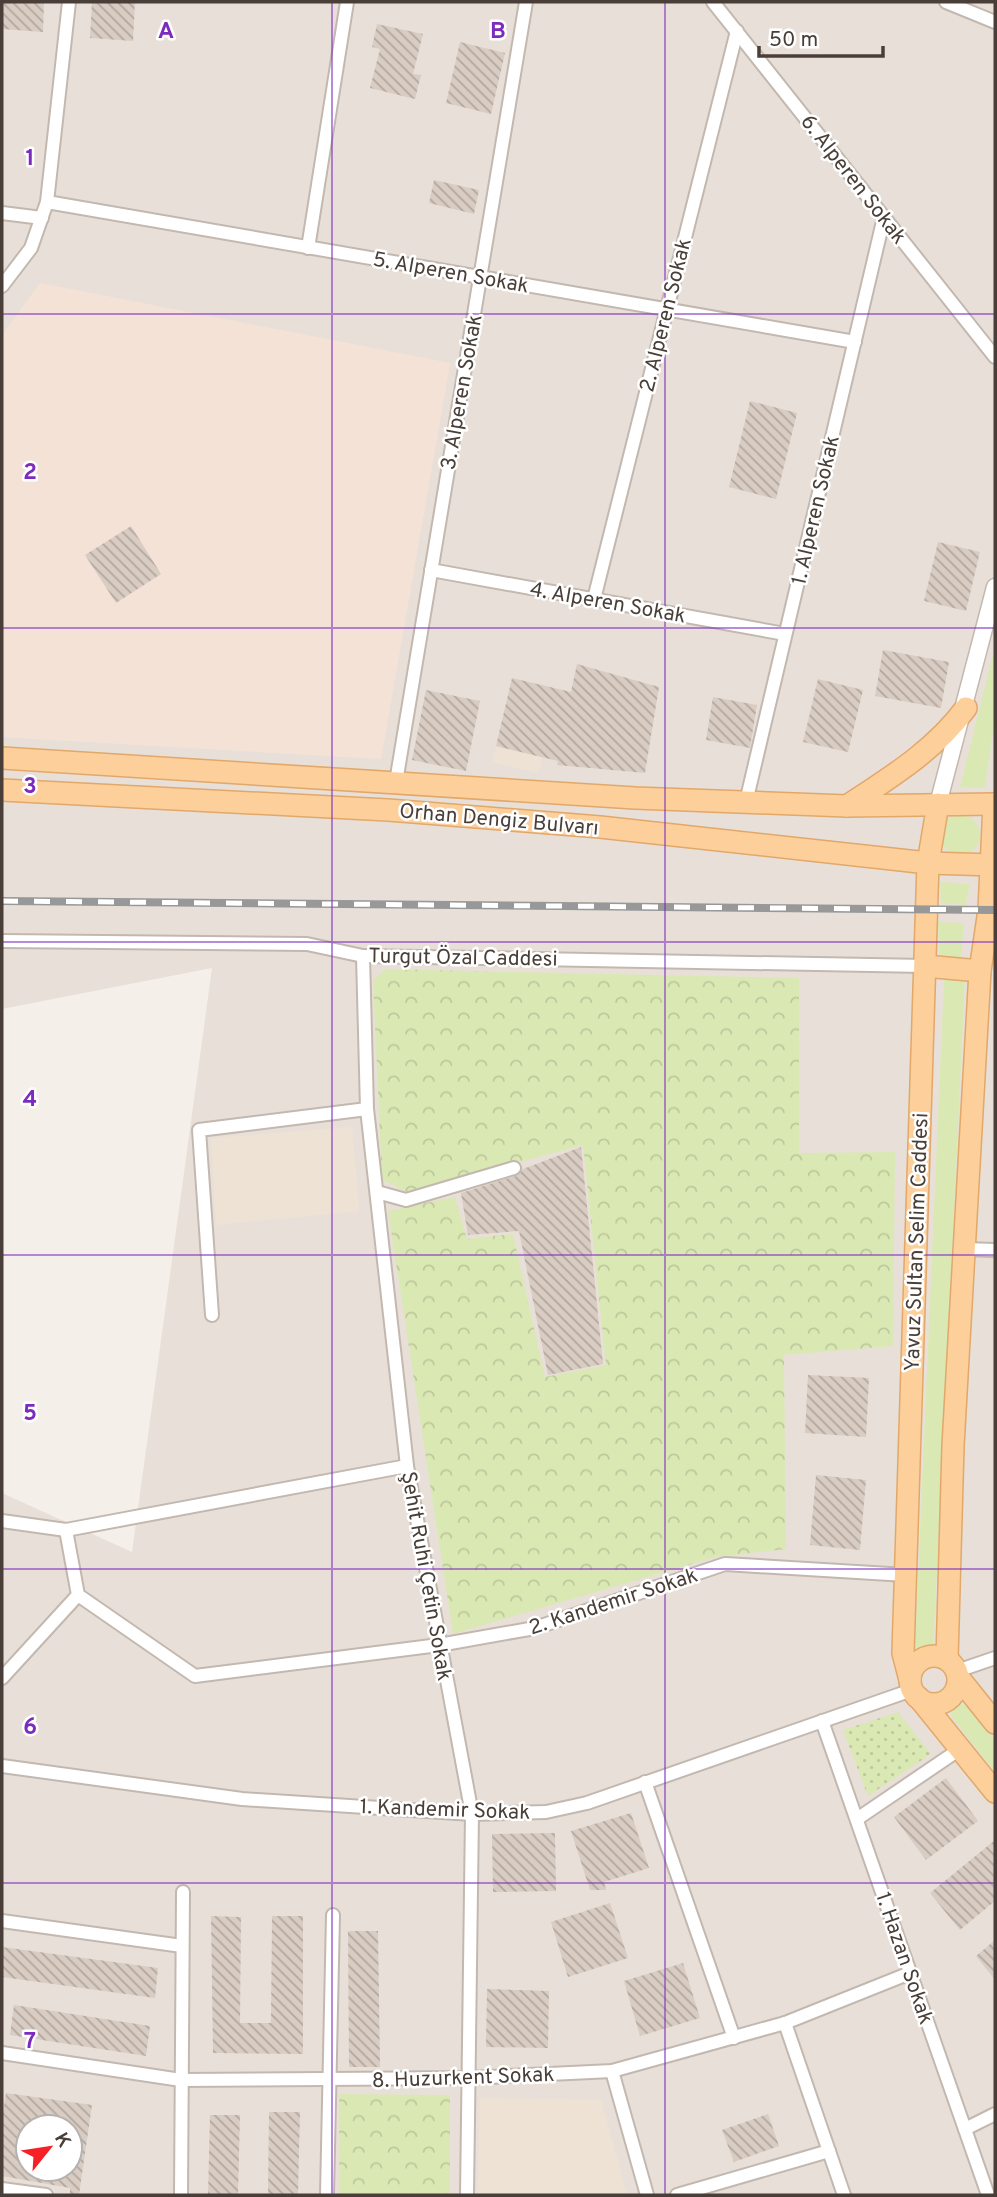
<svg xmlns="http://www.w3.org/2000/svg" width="997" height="2197" font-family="Overpass,sans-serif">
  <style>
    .residential { fill: #e8e0d8; fill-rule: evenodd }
    .commercial { fill: #f5e2d6 }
    .education { fill: #ede2d4 }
    .grass { fill: #dae8b4 }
    .forest { fill: url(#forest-crowns) }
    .park { fill: url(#park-dots) }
    .building { fill: url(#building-back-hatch); fill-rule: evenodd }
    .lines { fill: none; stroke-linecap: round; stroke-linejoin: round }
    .minor-casing { stroke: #c3b8af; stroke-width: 16 }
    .tertiary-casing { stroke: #c3b8af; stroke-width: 19 }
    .primary-casing { stroke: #e2a86a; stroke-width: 24 }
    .minor { stroke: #fff; stroke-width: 12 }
    .tertiary { stroke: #fff; stroke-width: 16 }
    .primary { stroke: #fccf9b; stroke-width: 21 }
    .rail-casing { stroke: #989898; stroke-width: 8 }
    .rail { stroke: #fff; stroke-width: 5; stroke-dasharray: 16; stroke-linecap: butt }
    .grid { fill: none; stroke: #7b2cbf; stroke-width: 2; stroke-opacity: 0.55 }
    .labels { text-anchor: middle; stroke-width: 5; stroke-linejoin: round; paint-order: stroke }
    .street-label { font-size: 21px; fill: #493f38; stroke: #fff }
    .grid-label { font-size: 23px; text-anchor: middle; font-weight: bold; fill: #7b2cbf; stroke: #fff; stroke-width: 5; stroke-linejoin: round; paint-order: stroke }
  </style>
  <defs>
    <pattern id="forest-crowns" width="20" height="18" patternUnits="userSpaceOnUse" patternTransform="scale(1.75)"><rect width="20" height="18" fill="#dae8b4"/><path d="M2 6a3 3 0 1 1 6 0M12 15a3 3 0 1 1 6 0" fill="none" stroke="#bdc89c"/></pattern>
    <pattern id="park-dots" width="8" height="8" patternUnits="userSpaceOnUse" patternTransform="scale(1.75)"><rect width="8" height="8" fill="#dae8b4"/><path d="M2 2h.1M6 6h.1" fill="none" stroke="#bdc89c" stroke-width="1.8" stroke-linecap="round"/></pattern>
    <pattern id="building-back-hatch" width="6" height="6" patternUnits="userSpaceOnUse" patternTransform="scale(1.75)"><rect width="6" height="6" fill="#d9ccc2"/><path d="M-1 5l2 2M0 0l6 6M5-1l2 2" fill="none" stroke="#b2a79f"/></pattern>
  </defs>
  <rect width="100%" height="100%" fill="#f5efea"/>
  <!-- residential -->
  <path class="residential" d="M2,2H995V2195H2V1493L132,1552L212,968L2,1009ZM28,2127H70V2169H28Z"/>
  <!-- commercial -->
  <polygon class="commercial" points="40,283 450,363 381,759 2,737 2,335"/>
  <!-- education -->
  <g class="education">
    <polygon points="496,747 542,757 538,773 492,762"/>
    <polygon points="352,1127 359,1211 216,1225 211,1138"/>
    <polygon points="480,2098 601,2100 627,2195 478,2195"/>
  </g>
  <!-- grass -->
  <g class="grass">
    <polygon points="995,646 995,716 985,788 960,787"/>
    <circle cx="960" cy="835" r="20"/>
    <polygon points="940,882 970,884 965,905 941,903"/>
    <polygon points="938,922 964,923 961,960 939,958"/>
    <polygon points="944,979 965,979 933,1652 921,1655 915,1648"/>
    <polygon points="959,1703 966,1705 995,1741 995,1772 951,1716 951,1708"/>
  </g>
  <!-- forest -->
  <g class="forest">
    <polygon points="386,969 799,978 799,1153 895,1152 893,1346 784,1355 786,1549 715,1557 453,1634 388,1211 455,1197 467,1239 513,1234 545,1377 606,1365 583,1145 408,1192 382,1180 373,980"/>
    <polygon points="339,2094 450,2095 450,2195 339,2195"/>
  </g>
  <!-- park -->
  <polygon class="park" points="898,1712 931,1754 868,1796 843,1730"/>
  <!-- building -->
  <g class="building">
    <polygon points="2,2 44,2 43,32 2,29"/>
    <polygon points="92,2 135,2 133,41 90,38"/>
    <polygon points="377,24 423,34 413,74 421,75 415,99 370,88 380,49 372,47"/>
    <polygon points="460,42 505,53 491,114 446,103"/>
    <polygon points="434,180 479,190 474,214 429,203"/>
    <polygon points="750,401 797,413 776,499 729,487"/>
    <polygon points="131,526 161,574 116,603 85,555"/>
    <polygon points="938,542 980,552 966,611 924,601"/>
    <polygon points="883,650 949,662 941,708 875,696"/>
    <polygon points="577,664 659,687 645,773 557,765 558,761 496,746 512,678 571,692"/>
    <polygon points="818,679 863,690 848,752 803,742"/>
    <polygon points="426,690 480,701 466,771 412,760"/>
    <polygon points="713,697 757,705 750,748 706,740"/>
    <polygon points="581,1147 603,1364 548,1375 519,1231 468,1235 461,1193 516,1176 523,1169"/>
    <polygon points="808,1375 869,1378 866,1437 805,1433"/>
    <polygon points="816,1475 866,1480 860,1550 810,1545"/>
    <polygon points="946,1778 978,1821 926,1860 894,1817"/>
    <polygon points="631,1813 649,1868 604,1882 606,1890 590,1890 571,1831"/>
    <polygon points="555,1833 556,1891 493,1892 492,1834"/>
    <polygon points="995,1840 995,1901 960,1930 930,1893"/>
    <polygon points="610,1903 628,1958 568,1977 551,1922"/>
    <polygon points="211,1916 241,1917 240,2023 271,2023 272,1916 303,1916 303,2054 213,2053"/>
    <polygon points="348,1931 378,1931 380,2067 349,2067"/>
    <polygon points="995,1940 995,1980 976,1956"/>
    <polygon points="2,1947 158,1968 155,1998 2,1977"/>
    <polygon points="683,1963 700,2018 640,2036 624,1981"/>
    <polygon points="487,1989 549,1991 548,2048 486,2047"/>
    <polygon points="14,2005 150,2026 146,2056 10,2035"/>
    <path d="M6,2093L92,2105L79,2195H70V2188L2,2176V2119ZM28,2127H70V2169H28Z"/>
    <polygon points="269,2112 300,2112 298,2195 268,2195"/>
    <polygon points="768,2114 779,2146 734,2162 722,2130"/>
    <polygon points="210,2115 240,2115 238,2195 208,2195"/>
  </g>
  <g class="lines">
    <!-- minor casing -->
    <g class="minor-casing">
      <g id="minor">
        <polyline points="713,2 995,357"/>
        <polyline points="946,2 995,22"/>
        <polyline points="47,202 855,342"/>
        <polyline points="2,213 42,218"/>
        <polyline points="308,248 347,2"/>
        <polyline points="2,286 31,248 47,202 69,2"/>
        <polyline points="431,570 785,634"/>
        <polyline points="594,599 737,31"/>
        <polyline points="396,782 526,2"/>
        <polyline points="746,802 884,217"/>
        <polyline points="2,941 307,944 363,956 925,966"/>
        <polyline points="363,956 367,1109 407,1466 472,1814 467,2195"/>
        <polyline points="377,1192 406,1200 514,1168"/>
        <polyline points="964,1249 995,1250"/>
        <polyline points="212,1315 199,1130 367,1109"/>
        <polyline points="2,1521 66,1530 78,1595 195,1676 439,1645 535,1628 725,1564 906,1575"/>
        <polyline points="66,1530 407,1466"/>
        <polyline points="957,1671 995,1658"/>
        <polyline points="2,1678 78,1595"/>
        <polyline points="822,1721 988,2195"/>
        <polyline points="2,1766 242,1799 472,1814 546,1812 587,1803 912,1690"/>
        <polyline points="645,1782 734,2038"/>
        <polyline points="857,1819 960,1749"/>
        <polyline points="2,1921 182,1946"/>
        <polyline points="785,2023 844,2195"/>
        <polyline points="2,2053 181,2080 469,2078 612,2071 785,2023 910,1973"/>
        <polyline points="612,2071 647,2195"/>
        <polyline points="965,2129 995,2114"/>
        <polyline points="2,2189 46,2195"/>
        <polyline points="181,2195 183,1892"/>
        <polyline points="327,2195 333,1915"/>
        <polyline points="677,2195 829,2151"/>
      </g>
    </g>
    <!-- tertiary casing -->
    <g class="tertiary-casing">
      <polyline id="tertiary" points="938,804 995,587"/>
    </g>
    <!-- primary casing -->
    <g class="primary-casing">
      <g id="primary">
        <polyline points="2,758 635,798 847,806 995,804"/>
        <polyline points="2,790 388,810 600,827 928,863 995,865"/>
        <path d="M847,806C891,777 934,751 966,708"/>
        <polyline points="925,966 980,971"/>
        <circle cx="934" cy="1680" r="24"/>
        <polyline points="947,1659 953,1446 980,971 989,910 994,804"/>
        <polyline points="959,1678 995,1723"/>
        <polyline points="910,1680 903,1653 928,863 938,804"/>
        <polyline points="919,1698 995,1792"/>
      </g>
    </g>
    <!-- minor -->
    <use href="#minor" class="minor"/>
    <!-- tertiary -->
    <use href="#tertiary" class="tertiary"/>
    <!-- primary -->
    <use href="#primary" class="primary"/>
    <!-- rail casing -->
    <g class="rail-casing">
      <polyline id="rail" points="2,901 995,910"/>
    </g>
    <!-- rail -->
    <use href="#rail" class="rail"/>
  </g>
  <!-- grid -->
  <path class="grid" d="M332,2V2195M665,2V2195M2,314H995M2,628H995M2,942H995M2,1255H995M2,1569H995M2,1883H995"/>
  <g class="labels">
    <!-- street labels -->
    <g class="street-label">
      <text transform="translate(854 179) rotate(52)" y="7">6. Alperen Sokak</text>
      <text transform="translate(451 272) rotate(10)" y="7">5. Alperen Sokak</text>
      <text transform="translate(665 315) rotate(-76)" y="7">2. Alperen Sokak</text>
      <text transform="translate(461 392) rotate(-80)" y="7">3. Alperen Sokak</text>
      <text transform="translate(815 510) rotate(-77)" y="7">1. Alperen Sokak</text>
      <text transform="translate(608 602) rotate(10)" y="7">4. Alperen Sokak</text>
      <text transform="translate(499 819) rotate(5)" y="7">Orhan Dengiz Bulvarı</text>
      <text transform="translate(463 957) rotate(1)" y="7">Turgut Özal Caddesi</text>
      <text transform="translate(916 1242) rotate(-88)" y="7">Yavuz Sultan Selim Caddesi</text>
      <text transform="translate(427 1576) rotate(80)" y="7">Şehit Ruhi Çetin Sokak</text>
      <text transform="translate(613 1601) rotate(-18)" y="7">2. Kandemir Sokak</text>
      <text transform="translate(445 1809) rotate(2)" y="7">1. Kandemir Sokak</text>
      <text transform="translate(905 1958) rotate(71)" y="7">1. Hazan Sokak</text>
      <text transform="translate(463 2077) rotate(-2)" y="7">8. Huzurkent Sokak</text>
    </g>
  </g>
  <g class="grid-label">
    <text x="166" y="38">A</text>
    <text x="498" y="38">B</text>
    <text x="30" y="165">1</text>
    <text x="30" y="479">2</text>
    <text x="30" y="793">3</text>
    <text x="30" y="1106">4</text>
    <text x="30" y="1420">5</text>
    <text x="30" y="1734">6</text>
    <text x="30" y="2048">7</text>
  </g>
  <!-- border -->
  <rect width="997" height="2197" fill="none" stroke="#493f38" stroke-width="7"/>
  <!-- north arrow -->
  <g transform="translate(49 2148) rotate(60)"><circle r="33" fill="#ffffff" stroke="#b6b2af" stroke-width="2"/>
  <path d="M0-5L12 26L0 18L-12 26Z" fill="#f62027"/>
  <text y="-10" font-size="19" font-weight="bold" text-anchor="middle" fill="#493f38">K</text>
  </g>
  <!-- scale -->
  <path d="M759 46v10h124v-10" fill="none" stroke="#493f38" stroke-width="3.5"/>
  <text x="769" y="46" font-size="21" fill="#493f38" stroke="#ffffff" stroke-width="5" paint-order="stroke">50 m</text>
</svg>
